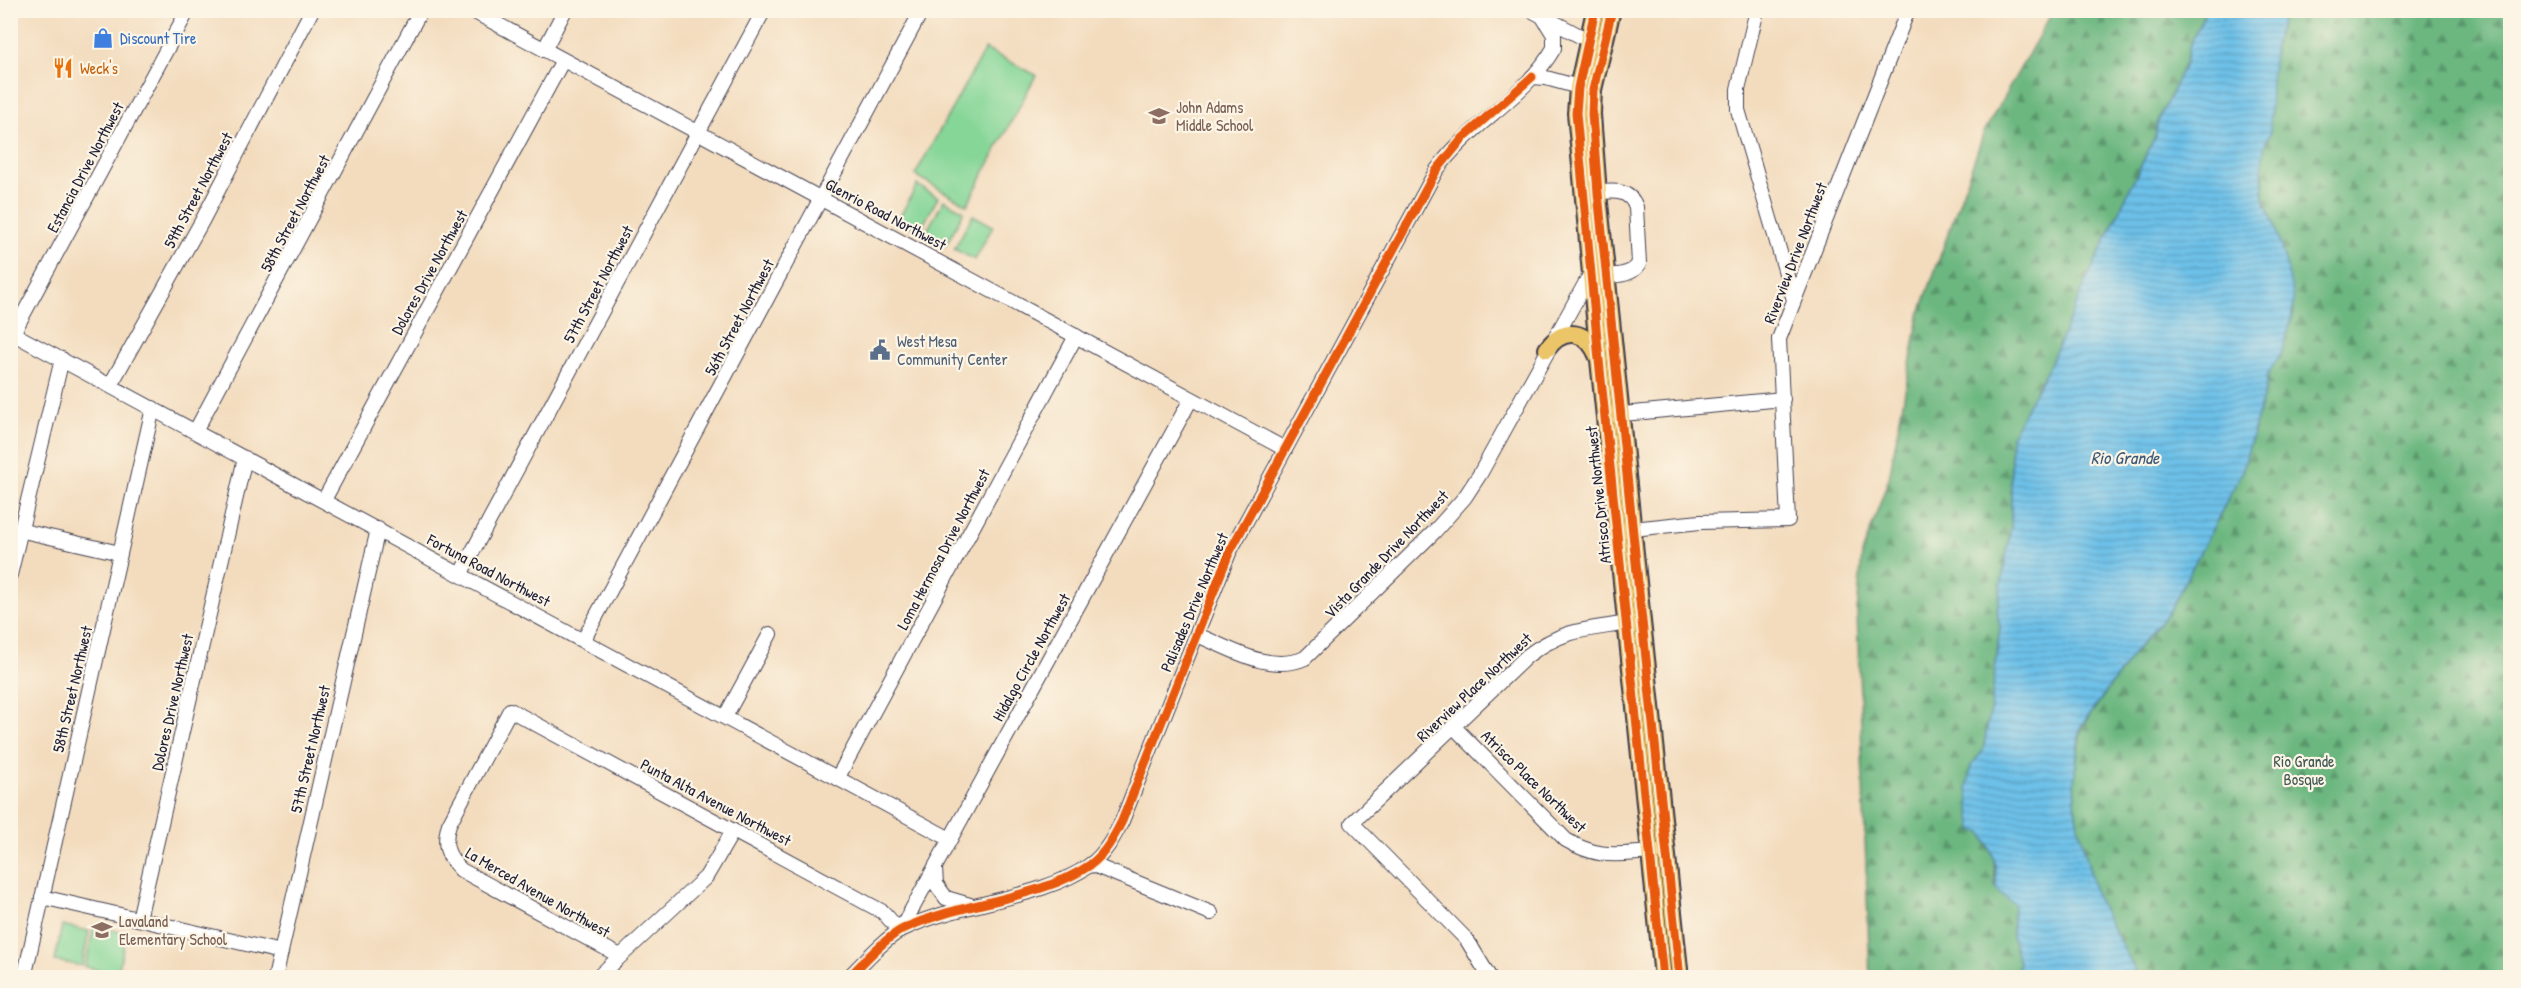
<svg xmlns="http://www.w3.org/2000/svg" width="2521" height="988" font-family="'Patrick Hand',sans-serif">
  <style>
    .green { fill: #85d697; stroke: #547c69; stroke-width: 1.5 }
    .forest { fill: url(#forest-firs); stroke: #476c5e; stroke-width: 1.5 }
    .water { fill: url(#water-rules); stroke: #487292; stroke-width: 1.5 }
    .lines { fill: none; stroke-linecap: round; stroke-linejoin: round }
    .minor-casing { stroke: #413e4f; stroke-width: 16 }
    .major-casing { stroke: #413e4f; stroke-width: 20 }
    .minor { stroke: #fff; stroke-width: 14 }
    .major { stroke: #edc569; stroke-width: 16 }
    .cycleway-casing { stroke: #fcf5e5; stroke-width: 13 }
    .cycleway { stroke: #e8590c; stroke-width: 9 }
    .labels { text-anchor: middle; stroke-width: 4.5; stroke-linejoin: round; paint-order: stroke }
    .shop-label { font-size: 16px; fill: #366cbe; stroke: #fcf5e5; text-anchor: start }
    .food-label { font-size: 16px; fill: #c56008; stroke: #fcf5e5; text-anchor: start }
    .education-label { font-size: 16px; fill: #785e54; stroke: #fcf5e5; text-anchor: start }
    .street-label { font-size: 16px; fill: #22223b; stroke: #fcf5e5 }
    .service-label { font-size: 16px; fill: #4e5e75; stroke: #fcf5e5; text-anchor: start }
    .park-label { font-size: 16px; fill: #405857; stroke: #fcf5e5 }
    .water-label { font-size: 18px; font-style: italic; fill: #3c5a78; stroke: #fcf5e5 }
  </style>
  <defs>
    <pattern id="forest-firs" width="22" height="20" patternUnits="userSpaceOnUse" patternTransform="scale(1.5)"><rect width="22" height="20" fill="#6cb780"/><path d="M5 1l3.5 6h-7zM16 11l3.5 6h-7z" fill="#58946a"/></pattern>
    <pattern id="water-rules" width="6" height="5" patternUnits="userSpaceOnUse" patternTransform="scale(1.5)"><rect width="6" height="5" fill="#6dc1e9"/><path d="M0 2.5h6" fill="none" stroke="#599cbe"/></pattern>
  </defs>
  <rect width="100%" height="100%" fill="#fcf5e5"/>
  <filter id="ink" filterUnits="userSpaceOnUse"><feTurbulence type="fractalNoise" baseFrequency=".0167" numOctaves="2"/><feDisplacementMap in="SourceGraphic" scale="12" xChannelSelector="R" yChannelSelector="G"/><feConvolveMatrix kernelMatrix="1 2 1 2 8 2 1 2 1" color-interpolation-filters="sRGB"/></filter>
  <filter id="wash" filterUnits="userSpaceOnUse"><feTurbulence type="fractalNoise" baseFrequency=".008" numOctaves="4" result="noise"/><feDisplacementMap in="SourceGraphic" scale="24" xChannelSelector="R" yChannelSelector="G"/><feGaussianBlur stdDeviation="1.35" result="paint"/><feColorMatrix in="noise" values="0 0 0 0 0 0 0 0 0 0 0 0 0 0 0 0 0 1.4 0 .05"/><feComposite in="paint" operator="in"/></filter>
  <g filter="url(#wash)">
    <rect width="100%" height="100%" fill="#f3dcbe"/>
    <!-- green -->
    <g class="green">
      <polygon points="985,49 1036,75 967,205 915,175"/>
      <polygon points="917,185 938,197 920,231 898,220"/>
      <polygon points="944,200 964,211 946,245 925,234"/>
      <polygon points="973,215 993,226 975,260 954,249"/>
      <polygon points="62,925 89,931 82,966 55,961"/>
      <polygon points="94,926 126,933 118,974 85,967"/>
    </g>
    <!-- forest -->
    <g class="forest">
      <polygon points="2053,11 2206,11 2189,47 2185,64 2157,124 2156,134 2088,277 2051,362 2011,437 2011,527 1997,610 2000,627 1991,706 1983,751 1971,766 1982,832 1994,858 1995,885 2006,898 2014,903 2012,936 2019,962 2018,977 1870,978 1857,613 1862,554 1889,478 1919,316 1984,132"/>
      <polygon points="2284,11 2510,11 2510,977 2139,977 2096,897 2076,815 2074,781 2081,728 2132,655 2169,612 2242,472 2267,383 2266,378 2272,365 2280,357 2294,311 2274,223 2264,199 2262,157 2275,45"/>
    </g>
    <!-- water -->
    <path class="water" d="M2206,11H2284L2275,45L2271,81L2270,135C2260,144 2262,184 2264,197C2265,206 2271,214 2274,223C2281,246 2288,270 2293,294C2296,305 2286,345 2280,356C2275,365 2265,372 2267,383L2242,472L2169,612L2132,655L2080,728L2074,781L2076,815L2096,897L2139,977H2018L2019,962L2012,936L2014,904C1987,886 2000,883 1994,859C1992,851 1986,841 1982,833L1973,830L1967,789L1971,766L1983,751L1991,706L2000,627L1997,611L2011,527V437L2051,362L2088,277L2156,134L2157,124L2185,64L2189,47Z"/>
  </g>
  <g filter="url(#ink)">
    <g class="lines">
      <!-- minor casing -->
      <g class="minor-casing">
        <g id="minor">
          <polyline points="471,10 1285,449"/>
          <polyline points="1531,10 1595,44"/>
          <polyline points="1757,10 1738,89 1738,110 1794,300"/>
          <polyline points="544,50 565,10"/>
          <polyline points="1532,77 1546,78 1586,89"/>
          <polyline points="10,332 950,839"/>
          <polyline points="10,339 188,10"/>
          <polyline points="111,384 202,221 312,10"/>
          <polyline points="1612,415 1783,399"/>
          <polyline points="196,430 421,10"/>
          <polyline points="324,500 563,60"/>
          <polyline points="10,528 120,553"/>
          <polyline points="1623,530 1700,522 1788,520 1779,339 1908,10"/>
          <polyline points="461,573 764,10"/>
          <polyline points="10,575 62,359"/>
          <path d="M1197,635C1230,648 1269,674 1305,658L1434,532L1465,497L1480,474L1591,273C1606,276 1629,279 1639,264L1636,207C1628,186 1609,192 1590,193"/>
          <polyline points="584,639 922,10"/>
          <polyline points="725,717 770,634"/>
          <path d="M1454,727L1566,840C1602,861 1619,853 1659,852"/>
          <polyline points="838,777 1076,336"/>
          <polyline points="1091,864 1211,913"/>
          <polyline points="935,869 936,884 946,898 970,905"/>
          <polyline points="42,897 281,952"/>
          <polyline points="139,919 245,458"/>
          <polyline points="900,931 1191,399"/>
          <path d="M620,956L461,870C446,855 443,844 449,824L510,710L883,912L900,931"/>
          <polyline points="24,978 153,408"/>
          <polyline points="275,978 378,529"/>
          <polyline points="597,978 706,877 733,831"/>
          <path d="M848,978C863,963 885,938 903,929C959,902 1040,900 1090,865C1105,854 1114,837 1122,821L1229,553L1436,171C1469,124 1526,97 1554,48V35L1543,17"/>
          <path d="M1490,978L1467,940L1352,823L1527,656C1566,627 1589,630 1635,622"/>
        </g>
      </g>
      <!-- major casing -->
      <g class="major-casing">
        <g id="major">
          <polyline points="1595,10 1578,88 1576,113 1599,360 1663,978"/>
          <polyline points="1612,10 1593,90 1592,114 1598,193 1642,621 1680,978"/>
          <path d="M1547,349C1564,326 1587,330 1598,357"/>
        </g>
      </g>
      <!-- minor -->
      <use href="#minor" class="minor"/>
      <!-- major -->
      <use href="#major" class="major"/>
      <!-- cycleway casing -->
      <g class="cycleway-casing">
        <g id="cycleway">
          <polyline points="1595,10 1578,88 1576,113 1599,360 1663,978"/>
          <polyline points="1612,10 1593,90 1592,114 1598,193 1642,621 1680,978"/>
          <path d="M848,978C863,963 885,938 903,929C959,902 1040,900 1090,865C1105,854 1114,837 1122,821L1229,553L1436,171L1463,138L1532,77"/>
        </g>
      </g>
      <!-- cycleway -->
      <use href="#cycleway" class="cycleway"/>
    </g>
  </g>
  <!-- icons -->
  <defs>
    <g id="shop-bare" transform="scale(1.62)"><path d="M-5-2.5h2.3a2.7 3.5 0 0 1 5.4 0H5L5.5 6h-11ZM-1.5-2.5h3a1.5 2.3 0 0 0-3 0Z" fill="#3f7fe0" stroke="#fcf5e5" stroke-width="2.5" paint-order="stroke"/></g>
    <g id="restaurant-bare" transform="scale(1.62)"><path d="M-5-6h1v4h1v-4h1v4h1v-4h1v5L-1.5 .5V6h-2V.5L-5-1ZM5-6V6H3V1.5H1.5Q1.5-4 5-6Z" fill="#e8710a" stroke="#fcf5e5" stroke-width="2.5" paint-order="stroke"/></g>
    <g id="school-bare" transform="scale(1.62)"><path d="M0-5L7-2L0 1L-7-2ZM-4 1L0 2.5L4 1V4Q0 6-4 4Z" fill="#8d6e63" stroke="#fcf5e5" stroke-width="2.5" paint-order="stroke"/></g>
    <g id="civic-bare" transform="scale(1.62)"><path d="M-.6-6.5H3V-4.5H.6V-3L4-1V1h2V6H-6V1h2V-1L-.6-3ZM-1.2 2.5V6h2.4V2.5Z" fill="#5c6f8a" stroke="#fcf5e5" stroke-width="2.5" paint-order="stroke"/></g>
  </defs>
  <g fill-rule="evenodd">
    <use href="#shop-bare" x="103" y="38"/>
    <use href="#restaurant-bare" x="63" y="68"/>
    <use href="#school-bare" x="1159" y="116"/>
    <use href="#civic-bare" x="880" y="350"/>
    <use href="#school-bare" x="102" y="930"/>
  </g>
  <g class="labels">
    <!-- shop labels -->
    <g class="shop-label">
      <text x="120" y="44">Discount Tire</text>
    </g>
    <!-- food labels -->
    <g class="food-label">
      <text x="80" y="74">Weck's</text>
    </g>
    <!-- education labels -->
    <g class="education-label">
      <text x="1176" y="113">John Adams<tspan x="1176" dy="18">Middle School</tspan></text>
      <text x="119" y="927">Lavaland<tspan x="119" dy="18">Elementary School</tspan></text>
    </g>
    <!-- street labels -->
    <g class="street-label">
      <text transform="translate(85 167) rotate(-62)" y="6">Estancia Drive Northwest</text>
      <text transform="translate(198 190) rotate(-62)" y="6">59th Street Northwest</text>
      <text transform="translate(295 213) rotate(-62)" y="6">58th Street Northwest</text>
      <text transform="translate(886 214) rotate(28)" y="6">Glenrio Road Northwest</text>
      <text transform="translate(1795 253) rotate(-69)" y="6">Riverview Drive Northwest</text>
      <text transform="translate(429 272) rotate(-61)" y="6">Dolores Drive Northwest</text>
      <text transform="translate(598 284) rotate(-62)" y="6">57th Street Northwest</text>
      <text transform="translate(739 317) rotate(-62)" y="6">56th Street Northwest</text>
      <text transform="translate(1598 495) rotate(-96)" y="6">Atrisco Drive Northwest</text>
      <text transform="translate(943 549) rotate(-62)" y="6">Loma Hermosa Drive Northwest</text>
      <text transform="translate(1386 554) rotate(-46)" y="6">Vista Grande Drive Northwest</text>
      <text transform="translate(489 570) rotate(28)" y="6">Fortuna Road Northwest</text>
      <text transform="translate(1194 602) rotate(-67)" y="6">Palisades Drive Northwest</text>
      <text transform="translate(1031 657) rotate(-61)" y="6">Hidalgo Circle Northwest</text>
      <text transform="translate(1474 687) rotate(-43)" y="6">Riverview Place Northwest</text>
      <text transform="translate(72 689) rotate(-77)" y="6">58th Street Northwest</text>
      <text transform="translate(172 702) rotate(-77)" y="6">Dolores Drive Northwest</text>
      <text transform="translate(310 749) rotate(-77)" y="6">57th Street Northwest</text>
      <text transform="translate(1534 781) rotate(44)" y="6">Atrisco Place Northwest</text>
      <text transform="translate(716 802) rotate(28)" y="6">Punta Alta Avenue Northwest</text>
      <text transform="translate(538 892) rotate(30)" y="6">La Merced Avenue Northwest</text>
    </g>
    <!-- service labels -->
    <g class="service-label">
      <text x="897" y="347">West Mesa<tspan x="897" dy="18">Community Center</tspan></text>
    </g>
    <!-- park labels -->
    <g class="park-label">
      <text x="2304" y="767">Rio Grande<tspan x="2304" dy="18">Bosque</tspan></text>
    </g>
    <!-- water labels -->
    <g class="water-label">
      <text x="2125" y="464">Rio Grande</text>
    </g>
  </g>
  <!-- margin -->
  <rect width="2521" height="988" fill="none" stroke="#fcf5e5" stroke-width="36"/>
</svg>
